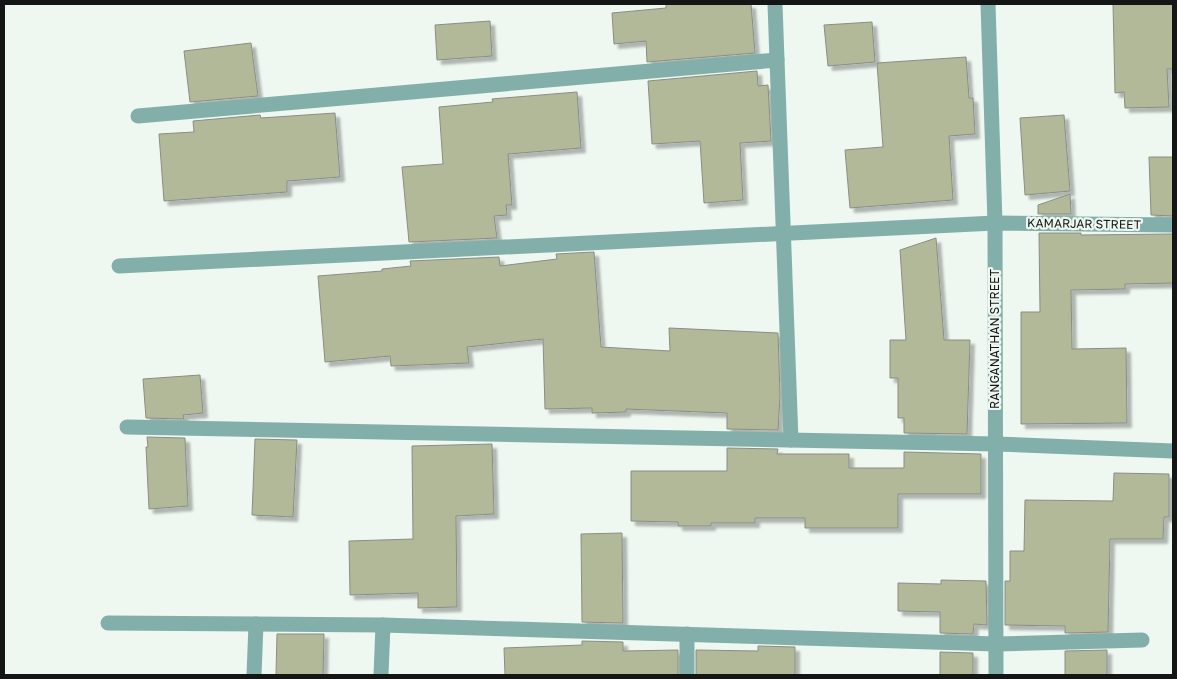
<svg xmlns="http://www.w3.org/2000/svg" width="1177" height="679" font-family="'Golos Text',sans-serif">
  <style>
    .building { fill: #b1b998; stroke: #8b8d85; filter: url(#shadow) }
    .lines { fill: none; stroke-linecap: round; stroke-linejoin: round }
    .minor { stroke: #83afaa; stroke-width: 15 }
    .labels { text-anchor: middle; stroke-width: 4.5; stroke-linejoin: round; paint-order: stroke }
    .street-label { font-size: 12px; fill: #131614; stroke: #eff7f1 }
  </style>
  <defs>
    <filter id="shadow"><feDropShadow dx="4.5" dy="4.5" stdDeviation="1" flood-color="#0004"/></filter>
  </defs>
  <rect width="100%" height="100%" fill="#eff7f1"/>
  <!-- building -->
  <g class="building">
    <polygon points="666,4 751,4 755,53 647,62 646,41 614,44 612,13 666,8"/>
    <polygon points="1113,4 1173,4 1173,69 1167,69 1169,107 1125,108 1124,92 1115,93"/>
    <polygon points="490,21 492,56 437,60 435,25"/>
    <polygon points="872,22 875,62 828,66 824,25"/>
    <polygon points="251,43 258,96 190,102 184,51"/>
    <polygon points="966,57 969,98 973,98 975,134 949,136 953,200 850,208 845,150 883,147 877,63"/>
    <polygon points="757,71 758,86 768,85 771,141 740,143 743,200 704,203 700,141 652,144 648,81"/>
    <polygon points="577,92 581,148 508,154 512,205 506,205 507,215 494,216 497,238 409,242 402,167 443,164 439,107 493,102 492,99"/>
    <polygon points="335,113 340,177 287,181 287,192 164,201 159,134 194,132 193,121 260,115 261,118"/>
    <polygon points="1064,115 1070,191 1025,195 1020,118"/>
    <polygon points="1149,157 1173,157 1173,216 1151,215"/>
    <polygon points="1070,194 1071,214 1038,214 1038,205"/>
    <polygon points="1039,233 1081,233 1081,235 1173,234 1173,283 1125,284 1125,289 1071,290 1072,349 1126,348 1127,423 1021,424 1021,312 1040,312"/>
    <polygon points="936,238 944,340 970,340 967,434 904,433 904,418 898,418 898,378 890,378 890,340 906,340 900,250"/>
    <polygon points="594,252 601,347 670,351 669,328 778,333 780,396 778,430 727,429 727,413 626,409 626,412 592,413 592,408 545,409 543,339 467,347 469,363 391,366 390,356 325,362 318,276 382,271 382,269 411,266 410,261 499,257 500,266 557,259 556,254"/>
    <polygon points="200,375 203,413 183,415 184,419 146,418 143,379"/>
    <polygon points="147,437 185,438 188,506 149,509 146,447 148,447"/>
    <polygon points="255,439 297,440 293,517 252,515"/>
    <polygon points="492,444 494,514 456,516 457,607 418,608 418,593 350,595 349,541 413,539 412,446"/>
    <polygon points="727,448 778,449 777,454 849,454 849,468 904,468 904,452 981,454 981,494 898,494 898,528 805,528 805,518 755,518 755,523 711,523 711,526 678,526 678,522 631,521 631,471 727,471"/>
    <polygon points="1114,473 1169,474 1169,517 1164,517 1163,539 1110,539 1108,632 1065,633 1065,626 1005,625 1005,581 1010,581 1010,551 1024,551 1025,500 1113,501"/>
    <polygon points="622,533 623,623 582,622 581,534"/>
    <polygon points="941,580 986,581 987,625 974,624 973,634 940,633 940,612 898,611 898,583 941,584"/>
    <polygon points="277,634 324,634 323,675 276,675"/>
    <polygon points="582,641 623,642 623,651 678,650 678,675 505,675 504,648 582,645"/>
    <polygon points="758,646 795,647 795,675 696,675 696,650 758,651"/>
    <polygon points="1107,650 1107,675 1065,675 1065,651"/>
    <polygon points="940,652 973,653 973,675 940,675"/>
  </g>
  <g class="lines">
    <!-- minor -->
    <g class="minor">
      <polyline points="775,4 777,60"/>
      <polyline points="988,4 995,223 996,675"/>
      <polyline points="138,116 777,60 791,440"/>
      <polyline points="119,266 995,223 1173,225"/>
      <polyline points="127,427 996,444 1173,451"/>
      <polyline points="108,623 383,625 996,644 1142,640"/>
      <polyline points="254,675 256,624"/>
      <polyline points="381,675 383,625"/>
      <polyline points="687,675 687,634"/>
    </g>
  </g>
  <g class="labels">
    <!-- street labels -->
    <g class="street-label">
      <text transform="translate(1084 224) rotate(1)" y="4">KAMARJAR STREET</text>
      <text transform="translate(995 339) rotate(-90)" y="4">RANGANATHAN STREET</text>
    </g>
  </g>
  <!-- border -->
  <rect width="1177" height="679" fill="none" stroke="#131614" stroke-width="10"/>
</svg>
